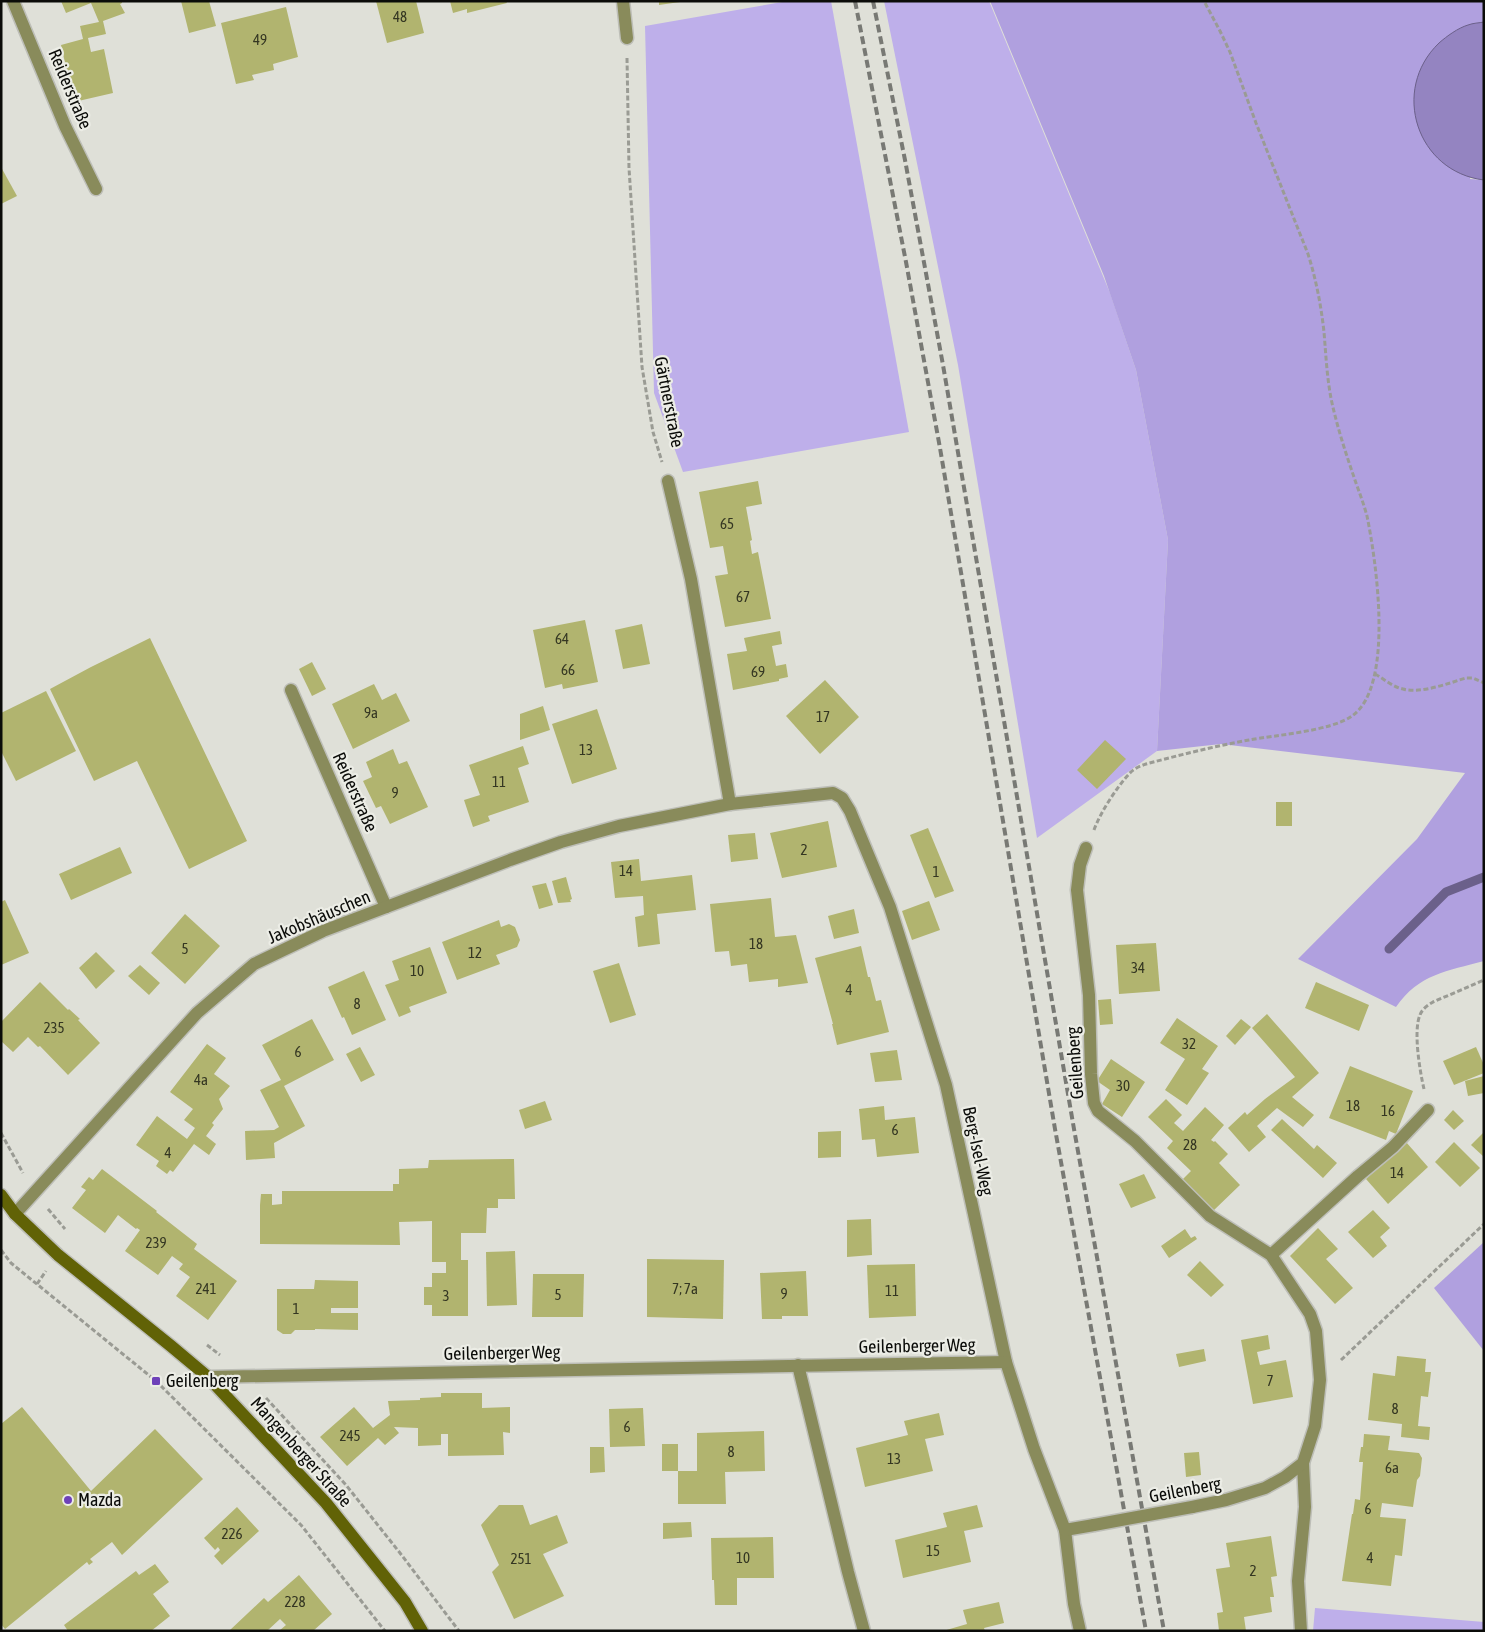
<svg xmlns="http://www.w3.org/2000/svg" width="1485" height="1632" font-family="'Asap Condensed',sans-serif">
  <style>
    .green { fill: #beafea }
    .forest { fill: #b0a0df }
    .water { fill: #9484c1; stroke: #6b608a }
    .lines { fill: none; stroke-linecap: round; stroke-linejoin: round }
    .stream { stroke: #6b608a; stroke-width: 9 }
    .building { fill: #b1b46f }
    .lane-casing { stroke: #bdbeb7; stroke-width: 15 }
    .street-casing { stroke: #bdbeb7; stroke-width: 15 }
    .secondary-casing { stroke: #bdbeb7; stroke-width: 15 }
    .path { stroke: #9a9b94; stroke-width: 3; stroke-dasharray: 5 2.5; stroke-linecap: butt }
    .lane { stroke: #898b5b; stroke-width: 12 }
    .street { stroke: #898b5b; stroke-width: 12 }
    .secondary { stroke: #616206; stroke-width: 12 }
    .rail { stroke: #787974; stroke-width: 4; stroke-dasharray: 8 4; stroke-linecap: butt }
    .street-bridge-casing { stroke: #bdbeb7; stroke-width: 15; stroke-linecap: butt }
    .street-bridge { stroke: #898b5b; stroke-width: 12 }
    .poi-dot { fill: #6e41b9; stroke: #ecede6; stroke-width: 2 }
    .labels { text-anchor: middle; stroke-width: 4.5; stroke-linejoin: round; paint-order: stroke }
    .number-label { font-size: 15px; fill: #343622 }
    .street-label { font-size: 18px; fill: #0b0c09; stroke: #ecede6 }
    .poi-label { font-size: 18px; fill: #0b0c09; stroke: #ecede6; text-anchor: start }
  </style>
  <rect width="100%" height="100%" fill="#dfe0d8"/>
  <!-- green -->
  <g class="green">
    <polygon points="788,1 831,1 909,432 683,472 654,393 645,26"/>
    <polygon points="884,1 989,1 1110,293 1136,370 1168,540 1157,751 1037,838 958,365"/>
    <polygon points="1315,1608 1484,1622 1484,1631 1313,1631"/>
  </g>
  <!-- forest -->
  <g class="forest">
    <path d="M990,1H1484V22L1468,25L1470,179L1484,180V961C1447,971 1419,974 1396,1007L1298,959L1417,839L1465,773L1221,744L1157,751L1168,540L1136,370L1104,276Z"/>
    <polygon points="1484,1242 1484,1351 1434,1288"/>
  </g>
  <!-- water -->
  <path class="water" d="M1484,22V180C1417,172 1390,90 1439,43C1447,36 1458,28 1468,25C1473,23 1479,23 1484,22Z"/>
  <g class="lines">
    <!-- stream -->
    <polyline class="stream" points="1389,949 1446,892 1484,877"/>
  </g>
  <!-- building -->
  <g class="building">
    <polygon points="61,1 122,1 122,3 120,4 125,13 103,21 106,34 88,38 91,52 104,49 113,93 74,102 61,45 83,39 80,26 99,22 91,3 66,13"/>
    <polygon points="181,1 209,1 216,26 189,33"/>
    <polygon points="376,1 416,1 424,33 387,43"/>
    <polygon points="450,1 506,1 507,3 467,13 467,9 453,13"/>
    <polygon points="659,1 680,1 680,2 659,5"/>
    <polygon points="286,7 298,57 273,64 274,70 252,75 254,80 236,84 221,23"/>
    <polygon points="1,167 17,196 1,204"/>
    <polygon points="758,481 762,504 746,507 752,540 750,541 752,554 758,552 771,619 725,627 715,576 728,574 723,546 710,548 699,492"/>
    <polygon points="585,620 598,682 563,689 562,684 545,688 533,630"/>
    <polygon points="642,624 650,664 623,669 615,630"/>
    <polygon points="780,631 782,644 772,646 776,666 786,664 788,677 779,679 779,681 733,690 727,654 747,651 744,638"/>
    <polygon points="150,638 247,841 189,869 137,761 94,781 50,689 91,667"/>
    <polygon points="312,662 326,689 312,696 299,669"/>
    <polygon points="825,680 859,717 820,754 786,716"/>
    <polygon points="374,684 382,700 396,693 410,721 353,749 332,704"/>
    <polygon points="46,691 76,751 16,781 1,751 1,713"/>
    <polygon points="543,706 550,730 520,740 520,714"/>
    <polygon points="597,709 617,769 572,784 552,724"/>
    <polygon points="1105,740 1126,759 1097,789 1077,770"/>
    <polygon points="523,746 529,764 518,768 529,802 488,816 490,821 473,827 464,800 480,795 469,765"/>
    <polygon points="393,749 399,764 407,761 428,807 390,824 381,806 376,808 363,781 372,777 366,762"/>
    <rect x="1276" y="802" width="16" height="24"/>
    <polygon points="828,821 837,867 782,878 770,833"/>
    <polygon points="928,828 954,891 935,898 910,835"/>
    <polygon points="755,833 758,859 731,862 728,835"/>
    <polygon points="120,847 132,873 71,900 59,874"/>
    <polygon points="639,859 641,881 692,875 696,910 657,914 660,944 638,947 635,917 644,915 643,896 615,898 611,862"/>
    <polygon points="566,877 572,899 570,900 571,902 558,903 552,881"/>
    <polygon points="546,883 553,905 539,909 532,886"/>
    <polygon points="771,898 775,937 796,935 808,983 778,987 778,979 749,982 747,964 731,966 729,951 715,952 710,904"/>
    <polygon points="5,900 29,953 1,965 1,902"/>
    <polygon points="929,901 940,930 912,940 902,911"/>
    <polygon points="854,909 859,933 834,939 828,916"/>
    <polygon points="185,914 220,946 185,984 151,953"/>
    <polygon points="499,920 501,927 509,924 515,927 520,940 517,947 496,955 500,964 457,980 442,942"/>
    <polygon points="1156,943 1160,991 1119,994 1116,945"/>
    <polygon points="861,946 868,977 870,977 876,1001 881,1000 889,1032 837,1045 832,1024 833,1024 815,958"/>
    <polygon points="430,947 447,993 409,1007 411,1012 399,1017 385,985 399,980 392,961"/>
    <polygon points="96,952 115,971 96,989 79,968"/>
    <polygon points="619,963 636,1015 610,1023 593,971"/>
    <polygon points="140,965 160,983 149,995 128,976"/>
    <polygon points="364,971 386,1020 352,1035 344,1017 342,1018 328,987"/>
    <polygon points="40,982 68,1010 69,1009 80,1019 78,1020 100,1043 68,1075 40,1046 38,1047 28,1037 13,1052 1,1041 1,1022"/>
    <polygon points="1316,982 1369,1005 1359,1031 1305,1008"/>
    <polygon points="1111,999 1113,1024 1100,1025 1098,1000"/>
    <polygon points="1267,1014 1319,1073 1292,1097 1314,1115 1303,1127 1277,1108 1257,1126 1266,1137 1249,1152 1228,1128 1245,1112 1247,1115 1265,1099 1295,1077 1252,1028"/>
    <polygon points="1177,1018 1218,1046 1202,1069 1209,1073 1187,1105 1165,1090 1185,1059 1160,1043"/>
    <polygon points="312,1019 334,1060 284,1086 305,1126 274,1143 275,1158 246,1160 245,1131 274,1130 279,1127 260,1090 281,1080 262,1045"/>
    <polygon points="1241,1019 1251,1027 1235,1045 1226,1036"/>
    <polygon points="207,1044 226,1058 214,1074 230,1086 219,1099 223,1109 212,1123 214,1125 206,1136 216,1144 209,1155 194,1144 173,1172 170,1170 167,1174 156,1166 159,1161 136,1145 157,1116 187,1139 195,1128 184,1120 193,1109 170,1092"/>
    <polygon points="360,1047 375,1075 361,1082 346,1054"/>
    <polygon points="1476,1047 1484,1065 1484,1073 1454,1085 1443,1061"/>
    <polygon points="897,1050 902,1080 875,1082 870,1053"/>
    <polygon points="1111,1059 1145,1082 1122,1117 1102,1104 1110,1090 1097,1081"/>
    <polygon points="1350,1066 1413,1091 1396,1134 1389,1131 1386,1140 1329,1118"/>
    <polygon points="1484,1076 1484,1093 1468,1096 1465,1081"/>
    <polygon points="1166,1099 1182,1115 1174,1123 1183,1131 1205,1107 1224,1125 1211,1140 1214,1142 1215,1141 1228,1154 1219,1163 1240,1185 1213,1211 1183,1179 1191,1171 1167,1148 1173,1141 1148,1117"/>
    <polygon points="545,1101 552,1120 525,1129 519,1110"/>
    <polygon points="884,1106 885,1120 915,1117 919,1153 877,1157 875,1139 862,1140 859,1109"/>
    <polygon points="1453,1110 1464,1121 1454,1130 1444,1120"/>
    <polygon points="1282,1119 1314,1149 1317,1145 1337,1163 1323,1178 1271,1130"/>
    <polygon points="841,1131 841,1157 818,1158 818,1132"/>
    <polygon points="1484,1132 1484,1157 1471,1145"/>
    <polygon points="1406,1142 1428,1167 1388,1204 1366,1179"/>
    <polygon points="1454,1142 1480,1168 1460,1187 1435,1162"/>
    <polygon points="514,1159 515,1199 498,1199 498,1208 487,1208 486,1233 461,1233 461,1260 468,1260 468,1316 432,1316 432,1305 424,1305 424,1287 432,1287 432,1273 446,1273 446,1262 432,1262 432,1221 399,1222 400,1245 260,1244 260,1205 261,1194 272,1194 272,1205 282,1204 282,1191 393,1191 393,1184 399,1184 399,1169 428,1168 429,1160"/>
    <polygon points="102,1169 157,1211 156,1212 197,1244 194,1249 237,1281 208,1320 176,1296 190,1277 179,1269 183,1264 172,1256 158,1275 125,1251 140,1230 137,1228 136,1229 118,1215 105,1233 72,1208 86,1190 81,1187 89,1177 93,1180"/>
    <polygon points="1144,1174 1156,1198 1131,1208 1119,1184"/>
    <polygon points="1373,1210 1390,1228 1380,1237 1387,1246 1373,1258 1348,1232"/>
    <polygon points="871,1219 872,1255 847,1257 847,1220"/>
    <polygon points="1318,1228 1338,1249 1326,1259 1353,1288 1335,1304 1290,1256"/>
    <polygon points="1185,1229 1191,1238 1195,1236 1197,1239 1169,1258 1161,1246"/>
    <polygon points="515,1251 517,1305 487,1306 486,1252"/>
    <polygon points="647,1259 724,1260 723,1319 647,1317"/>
    <polygon points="1200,1261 1224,1285 1211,1297 1187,1275"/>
    <polygon points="915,1264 916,1316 869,1318 867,1265"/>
    <polygon points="806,1271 808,1316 782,1316 782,1319 762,1319 760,1273"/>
    <polygon points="533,1274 584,1274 583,1317 532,1317"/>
    <polygon points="315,1280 358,1281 358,1308 331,1308 331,1313 358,1313 358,1330 315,1329 315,1330 295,1330 291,1334 283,1334 277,1330 277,1289 314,1289"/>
    <polygon points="1268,1335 1270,1349 1257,1352 1260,1365 1286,1360 1293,1397 1253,1404 1241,1340"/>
    <polygon points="1204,1349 1206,1361 1179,1367 1176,1354"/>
    <polygon points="1397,1356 1426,1359 1425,1372 1431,1372 1428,1397 1421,1396 1418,1426 1430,1427 1429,1440 1401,1437 1402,1424 1368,1420 1373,1373 1395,1376"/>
    <polygon points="441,1393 482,1393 482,1408 510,1407 510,1433 503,1432 504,1455 448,1456 448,1434 441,1434 441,1445 418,1446 418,1428 394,1427 399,1433 385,1445 378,1438 347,1466 320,1437 354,1407 373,1428 390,1415 388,1401 420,1400 420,1398 441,1397"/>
    <polygon points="22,1407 91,1491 155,1429 203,1479 122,1555 112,1542 90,1559 93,1562 89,1565 87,1562 5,1629 1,1624 1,1424"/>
    <polygon points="643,1408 645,1446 610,1447 609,1409"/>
    <polygon points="939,1413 944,1435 925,1439 933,1471 865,1487 856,1448 908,1435 904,1421"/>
    <polygon points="764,1431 765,1471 725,1472 726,1504 678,1504 678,1471 697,1471 697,1433"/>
    <polygon points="1364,1434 1390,1436 1388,1450 1419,1453 1422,1458 1420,1476 1417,1480 1413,1507 1382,1503 1380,1517 1406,1519 1402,1556 1395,1555 1391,1586 1342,1581 1352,1514 1353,1514 1355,1499 1360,1500 1363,1462 1359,1462 1361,1447 1363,1447"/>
    <rect x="662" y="1444" width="16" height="27"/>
    <polygon points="590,1447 604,1447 605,1472 590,1473"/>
    <polygon points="1199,1452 1201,1475 1186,1477 1184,1453"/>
    <polygon points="499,1505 523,1505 530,1525 557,1515 568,1543 543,1554 564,1596 514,1619 492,1572 499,1565 481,1525"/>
    <polygon points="977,1505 983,1527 964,1531 971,1562 903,1578 895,1540 947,1527 943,1513"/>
    <polygon points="237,1507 259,1531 222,1565 214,1556 220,1550 218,1547 215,1550 204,1538"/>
    <polygon points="691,1522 692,1537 663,1539 663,1523"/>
    <polygon points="1271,1536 1277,1576 1271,1577 1274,1597 1270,1597 1272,1612 1244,1617 1246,1631 1219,1631 1217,1613 1223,1612 1216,1569 1230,1567 1226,1543"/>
    <polygon points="773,1537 774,1578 737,1578 737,1605 715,1605 714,1580 712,1580 711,1538"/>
    <polygon points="155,1564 169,1582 153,1594 170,1616 151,1631 68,1631 64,1625 136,1571 139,1575"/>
    <polygon points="299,1575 332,1614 313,1631 279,1631 286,1625 280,1619 267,1631 229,1631 264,1598 268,1602"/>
    <polygon points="999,1602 1004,1623 984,1628 985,1631 943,1631 967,1624 963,1610"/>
  </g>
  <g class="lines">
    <!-- lane casing -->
    <g class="lane-casing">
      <g id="lane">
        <polyline points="1065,1530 1074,1604 1080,1631"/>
        <polyline points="1301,1631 1298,1581 1305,1507 1303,1463"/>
      </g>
    </g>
    <!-- street casing -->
    <g class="street-casing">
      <g id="street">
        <polyline points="13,1 65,126 96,189"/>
        <polyline points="623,1 627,38"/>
        <polyline points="668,481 691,579 730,804"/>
        <polyline points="291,690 386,907"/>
        <polyline points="1086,848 1080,865 1077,890 1089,995 1091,1074 1094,1103 1098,1111 1135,1141 1210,1216 1271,1255 1310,1314 1316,1331 1320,1380 1315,1426 1303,1463 1285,1477 1265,1488 1226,1500 1192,1507"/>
        <polyline points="15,1214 197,1013 254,964 323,931 510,860 561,842 619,826 730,804 833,793 842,798 850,811 890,907 946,1085 1006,1362 1034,1449 1065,1530 1094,1525"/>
        <polyline points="1271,1255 1358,1176 1393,1147 1428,1110"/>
        <polyline points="798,1365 848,1572 864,1631"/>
        <polyline points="208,1377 1006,1362"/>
      </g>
    </g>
    <!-- secondary casing -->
    <g class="secondary-casing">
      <polyline id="secondary" points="1,1195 15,1214 58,1255 171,1346 208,1377 326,1503 405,1602 422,1631"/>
    </g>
    <!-- path -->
    <g class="path">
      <polyline points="627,58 629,168 642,367 653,432 662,462"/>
      <path d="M1375,674C1384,679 1393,687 1403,689C1421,694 1449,683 1466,678H1473L1484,683"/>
      <path d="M1094,830C1100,813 1117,787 1129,774C1133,769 1140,766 1146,764C1180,755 1215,746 1249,740C1276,735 1331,731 1352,716C1395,686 1376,560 1367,516C1364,505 1360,494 1356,483C1347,457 1338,430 1332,403C1327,380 1326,356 1324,332C1321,305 1316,279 1308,254L1256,123L1230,52L1220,31L1204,1"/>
      <path d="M1424,1089C1420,1072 1413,1031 1420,1015C1422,1009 1428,1005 1433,1002L1484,980"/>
      <polyline points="1,1133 23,1173"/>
      <polyline points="48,1209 65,1229"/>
      <polyline points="1,1250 11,1263 156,1381 301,1525 385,1631"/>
      <polyline points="37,1284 46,1271"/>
      <polyline points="207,1345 220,1355"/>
      <polyline points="1341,1360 1484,1224"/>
      <polyline points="266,1398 346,1485 400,1553 459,1631"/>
    </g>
    <!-- lane -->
    <use href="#lane" class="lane"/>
    <!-- street -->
    <use href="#street" class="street"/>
    <!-- secondary -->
    <use href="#secondary" class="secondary"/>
    <!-- rail -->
    <g class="rail">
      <polyline points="855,1 906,262 940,448 1055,1129 1146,1631"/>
      <polyline points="873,1 905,160 943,365 1074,1129 1164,1631"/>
    </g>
    <!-- street-bridge casing -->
    <g class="street-bridge-casing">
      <polyline id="street-bridge" points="1094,1525 1192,1507"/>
    </g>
    <!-- street-bridge -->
    <use href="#street-bridge" class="street-bridge"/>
  </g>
  <!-- markers -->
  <g class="poi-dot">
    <rect x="151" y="1376" width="10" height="10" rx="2.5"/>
    <circle cx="68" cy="1500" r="5"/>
  </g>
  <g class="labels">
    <!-- number labels -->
    <g class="number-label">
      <text x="400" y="22">48</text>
      <text x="260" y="45">49</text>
      <text x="727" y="529">65</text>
      <text x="743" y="602">67</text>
      <text x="562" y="644">64</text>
      <text x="568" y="675">66</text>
      <text x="758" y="677">69</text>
      <text x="371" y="718">9a</text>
      <text x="823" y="722">17</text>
      <text x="586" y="755">13</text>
      <text x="499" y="787">11</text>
      <text x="395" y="798">9</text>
      <text x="804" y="855">2</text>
      <text x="626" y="876">14</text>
      <text x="936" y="877">1</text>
      <text x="756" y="949">18</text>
      <text x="185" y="954">5</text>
      <text x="475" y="958">12</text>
      <text x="1138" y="973">34</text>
      <text x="417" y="976">10</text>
      <text x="849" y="995">4</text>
      <text x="357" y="1009">8</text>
      <text x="54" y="1033">235</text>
      <text x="1189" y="1049">32</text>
      <text x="298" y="1057">6</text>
      <text x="201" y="1085">4a</text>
      <text x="1123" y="1091">30</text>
      <text x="1353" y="1111">18</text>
      <text x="1388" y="1116">16</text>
      <text x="895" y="1135">6</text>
      <text x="1190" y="1150">28</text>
      <text x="168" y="1158">4</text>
      <text x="1397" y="1178">14</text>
      <text x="156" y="1248">239</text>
      <text x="206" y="1294">241</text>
      <text x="685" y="1294">7; 7a</text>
      <text x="892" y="1296">11</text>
      <text x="784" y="1299">9</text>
      <text x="558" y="1300">5</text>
      <text x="446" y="1301">3</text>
      <text x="296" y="1314">1</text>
      <text x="1270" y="1386">7</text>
      <text x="1395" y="1414">8</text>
      <text x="627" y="1432">6</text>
      <text x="350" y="1441">245</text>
      <text x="731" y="1457">8</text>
      <text x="894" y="1464">13</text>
      <text x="1392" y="1473">6a</text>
      <text x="1368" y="1514">6</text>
      <text x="232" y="1539">226</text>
      <text x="933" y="1556">15</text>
      <text x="743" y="1563">10</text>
      <text x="1370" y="1563">4</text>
      <text x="521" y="1564">251</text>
      <text x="1253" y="1576">2</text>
      <text x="295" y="1607">228</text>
    </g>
    <!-- street labels -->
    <g class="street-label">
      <text transform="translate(70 89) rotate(67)" y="6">Reiderstraße</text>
      <text transform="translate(669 402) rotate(79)" y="6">Gärtnerstraße</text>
      <text transform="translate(355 792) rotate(66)" y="6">Reiderstraße</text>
      <text transform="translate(319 917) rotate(-23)" y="6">Jakobshäuschen</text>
      <text transform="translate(1075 1063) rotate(-94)" y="6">Geilenberg</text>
      <text transform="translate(978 1151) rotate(78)" y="6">Berg-Isel-Weg</text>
      <text transform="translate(917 1346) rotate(-1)" y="6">Geilenberger Weg</text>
      <text transform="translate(502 1353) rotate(-1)" y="6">Geilenberger Weg</text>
      <text transform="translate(301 1452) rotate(48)" y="6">Mangenberger Straße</text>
      <text transform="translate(1185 1490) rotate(-11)" y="6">Geilenberg</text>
    </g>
    <!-- poi labels -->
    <g class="poi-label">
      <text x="166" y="1387">Geilenberg</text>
      <text x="78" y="1506">Mazda</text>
    </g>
  </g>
  <!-- border -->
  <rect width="1485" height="1632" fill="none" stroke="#0b0c09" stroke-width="5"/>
</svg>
